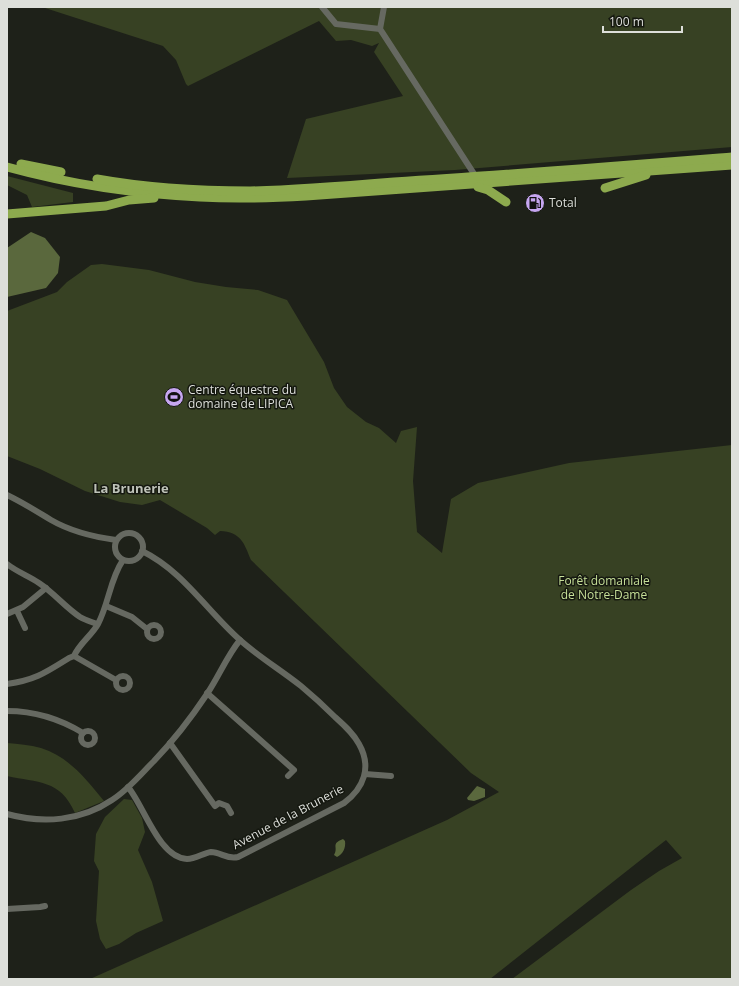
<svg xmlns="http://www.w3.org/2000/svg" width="739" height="986" font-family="'Open Sans',sans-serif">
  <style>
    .green { fill: #374123 }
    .water { fill: #5a683d }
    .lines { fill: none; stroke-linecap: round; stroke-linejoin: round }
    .minor { stroke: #666961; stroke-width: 6 }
    .highway { stroke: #8daa4e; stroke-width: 9 }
    .labels { text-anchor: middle; stroke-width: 3; stroke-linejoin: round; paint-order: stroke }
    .poi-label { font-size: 12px; fill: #dddfda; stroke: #151810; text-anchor: start }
    .park-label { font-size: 12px; fill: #c6df98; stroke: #151810 }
    .street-label { font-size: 12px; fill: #dddfda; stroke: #151810 }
    .neighbourhood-label { font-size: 13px; font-weight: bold; fill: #bec2b8; stroke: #151810 }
  </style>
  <rect width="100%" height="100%" fill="#1e2119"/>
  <!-- green -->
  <g class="green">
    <polygon points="42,7 732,7 732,147 455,170 287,178 306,119 403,96 374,52 379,43 372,46 351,40 336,41 319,21 188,86 186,84 176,60 163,46"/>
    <polygon points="7,176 73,193 73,202 32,207 27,195 7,185"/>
    <path d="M102,264L149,270L195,282L226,287L258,290L287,300L324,362L334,388L347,407L366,422L379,428L396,443L401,431L417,427L413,481L417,532L442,553L451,499L478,483L569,463L732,445V979H512L631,890L659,871L682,858L666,840L490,979H90L447,820L499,792L471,773L251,560C244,543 241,532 220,531L215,535L207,528L160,500L142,505L120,502L101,496L85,491L40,469L7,456V311L57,292L67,282L91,265Z"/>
    <path d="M7,743C18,744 30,745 41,748C69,757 86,779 104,801L75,813C60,779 38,783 7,776Z"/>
    <polygon points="124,799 132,800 142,818 145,832 138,850 152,882 163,921 136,933 119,944 106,949 100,939 96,921 99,871 94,861 96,834 105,817"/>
  </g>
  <!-- water -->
  <g class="water">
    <polygon points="31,232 45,238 60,257 58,273 46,288 7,297 7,248"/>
    <polygon points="477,786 485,789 485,797 474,801 468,800 467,798"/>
    <path d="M343,839L345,841C346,848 343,854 337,857L334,855C339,847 330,844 343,839Z"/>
  </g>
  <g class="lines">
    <!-- minor -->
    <g class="minor">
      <polyline points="322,7 336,24 380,29"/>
      <polyline points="384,7 380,29 476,177"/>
      <path d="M7,495C22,502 36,511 51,520C70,531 94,537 116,540"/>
      <circle cx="129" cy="547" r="14"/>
      <path d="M7,564C17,572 29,576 39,583C54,593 65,607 80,617C85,620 92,622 97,624"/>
      <polyline points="106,606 132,617 147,629"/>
      <polyline points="17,611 25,628"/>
      <polyline points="7,614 23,607 46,588"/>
      <circle cx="154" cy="632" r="7"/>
      <polyline points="74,656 116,680"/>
      <circle cx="123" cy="683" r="7"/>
      <path d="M7,684C35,680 45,673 69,658L74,656C79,644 92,635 98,624C109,603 110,579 123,560"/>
      <polyline points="207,693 294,770 288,776"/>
      <path d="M7,711C34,711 60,719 83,733"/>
      <circle cx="88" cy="738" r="7"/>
      <polyline points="170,743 215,806 219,803 227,806 231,813"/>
      <polyline points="365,774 391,776"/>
      <path d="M128,787C144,806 159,858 187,859C196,859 203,853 211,852C221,852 227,860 238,857L344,803C364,788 372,767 359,744C353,733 344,725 335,717C324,706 313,696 301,686C281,670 259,657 240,640"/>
      <path d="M7,814C43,824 81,821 112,800C128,790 141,774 154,761C174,740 191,718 207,694C219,676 227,656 240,640C207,611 183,571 142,551"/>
      <polyline points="7,909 40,907 45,906"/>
    </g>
    <!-- highway -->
    <g class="highway">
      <polyline points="21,164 61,172"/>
      <path d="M7,167C69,184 135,194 200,197C235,199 271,198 306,196L732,165"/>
      <path d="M97,179C147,188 199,191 250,191C298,190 346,186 394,182C507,175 619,166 732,157"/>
      <polyline points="478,187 488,190 506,202"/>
      <polyline points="605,188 646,175"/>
      <polyline points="7,214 106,206 129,200 154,198"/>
    </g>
  </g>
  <!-- icons -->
  <defs>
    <g id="fuel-disc" transform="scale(1)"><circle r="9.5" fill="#c6a6f0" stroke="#151810"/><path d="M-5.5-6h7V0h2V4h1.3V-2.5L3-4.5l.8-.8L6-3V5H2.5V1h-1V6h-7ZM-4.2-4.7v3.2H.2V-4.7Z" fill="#111"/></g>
    <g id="stadium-disc" transform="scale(1)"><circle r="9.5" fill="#c6a6f0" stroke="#151810"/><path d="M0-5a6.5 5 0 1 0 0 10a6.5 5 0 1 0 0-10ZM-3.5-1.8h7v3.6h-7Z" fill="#111"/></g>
  </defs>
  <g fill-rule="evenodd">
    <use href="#fuel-disc" x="535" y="203"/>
    <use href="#stadium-disc" x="174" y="397"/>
  </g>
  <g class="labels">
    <!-- poi labels -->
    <g class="poi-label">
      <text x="549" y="207">Total</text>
      <text x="188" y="394">Centre équestre du<tspan x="188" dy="14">domaine de LIPICA</tspan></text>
    </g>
    <!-- park labels -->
    <g class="park-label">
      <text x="604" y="585">Forêt domaniale<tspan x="604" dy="14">de Notre-Dame</tspan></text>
    </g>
    <!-- street labels -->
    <g class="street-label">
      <text transform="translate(288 817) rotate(-28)" y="4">Avenue de la Brunerie</text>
    </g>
    <!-- neighbourhood labels -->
    <g class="neighbourhood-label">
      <text x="131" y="493">La Brunerie</text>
    </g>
  </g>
  <!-- border -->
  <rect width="739" height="986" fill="none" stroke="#dddfda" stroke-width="16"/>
  <!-- scale -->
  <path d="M603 26v6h79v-6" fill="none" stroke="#dddfda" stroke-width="2"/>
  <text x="609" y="26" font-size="12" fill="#dddfda" stroke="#151810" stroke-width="3" paint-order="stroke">100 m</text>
</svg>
